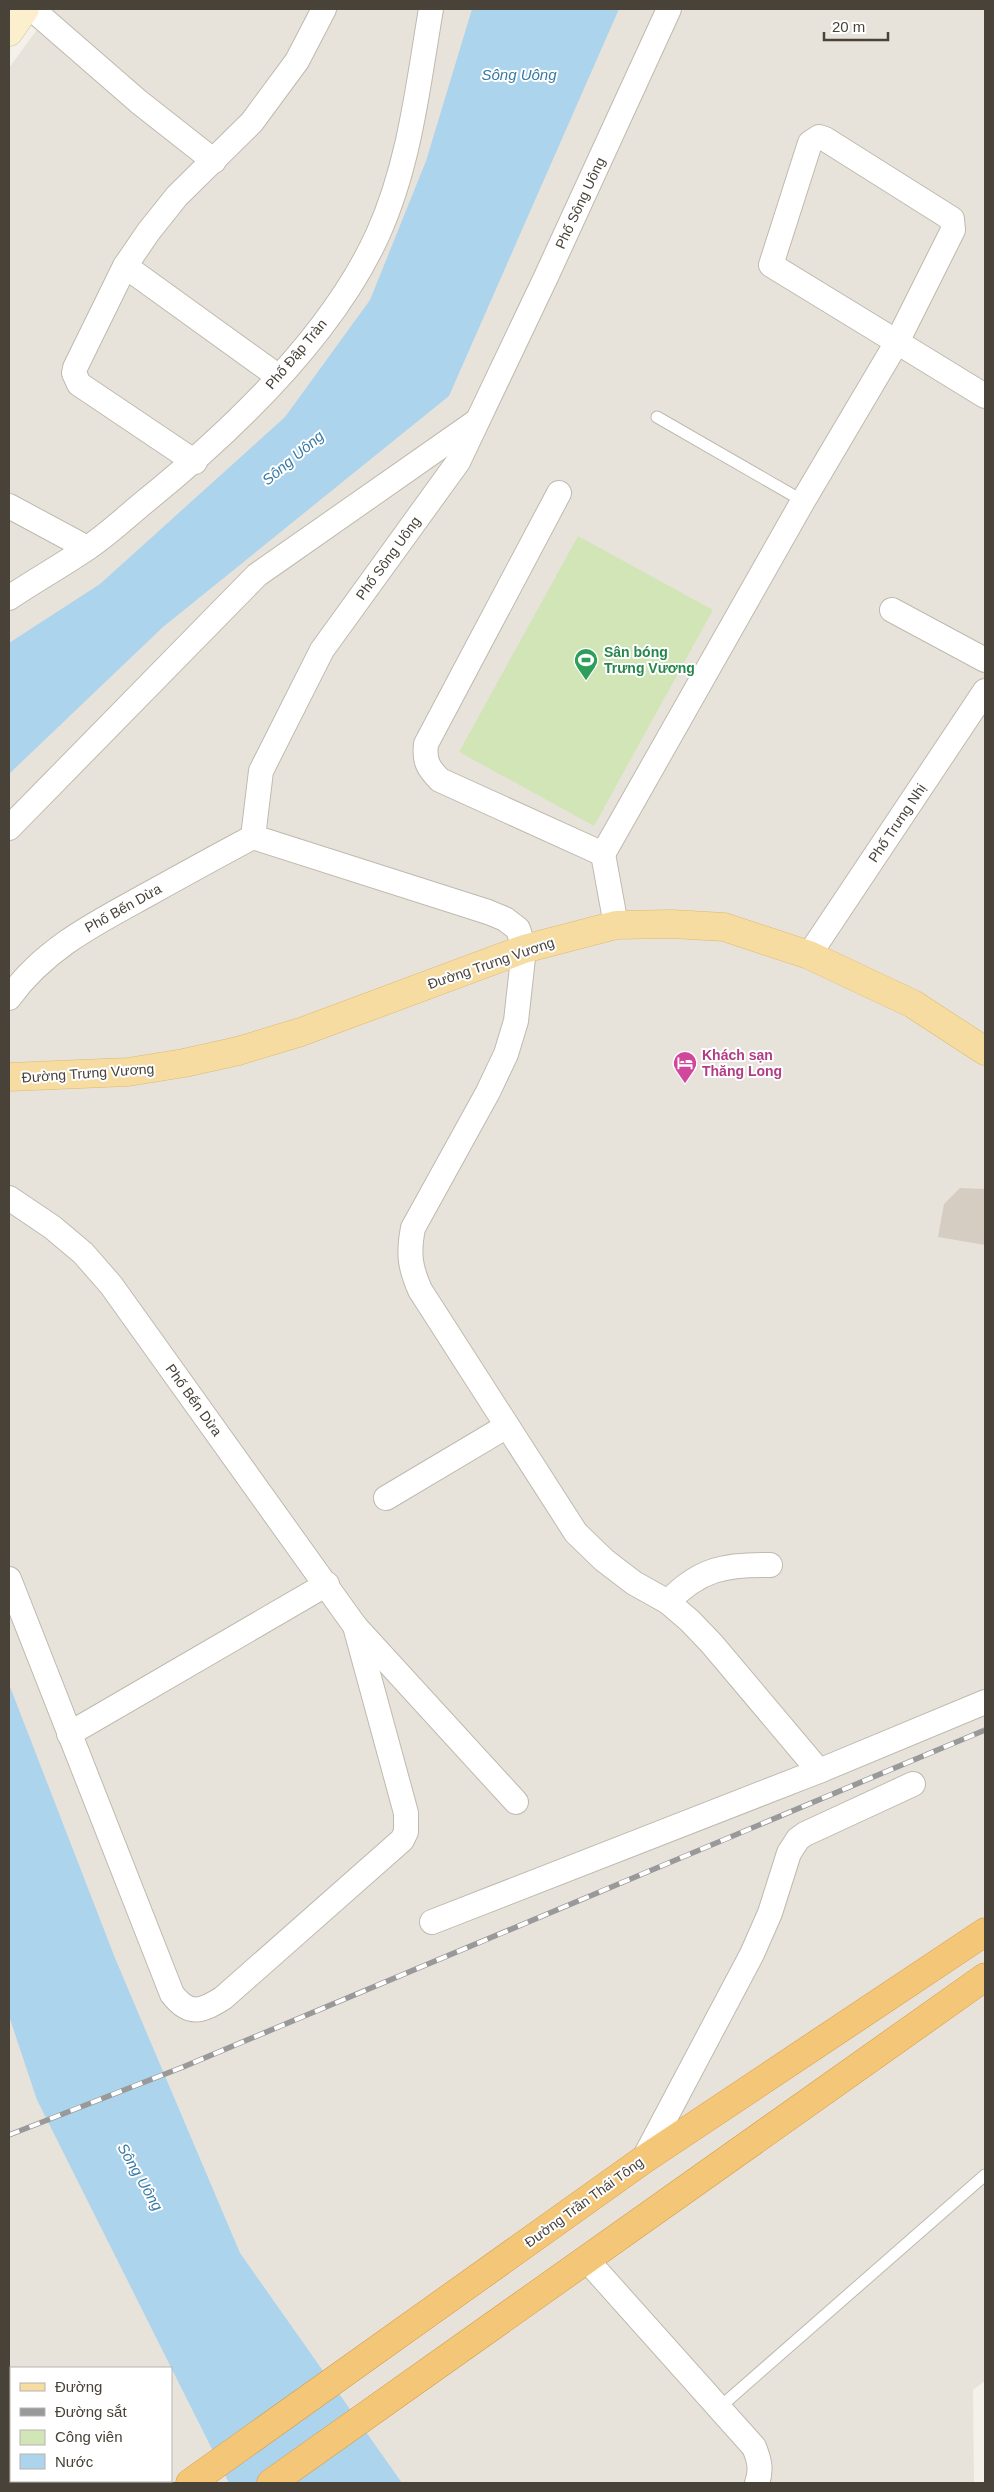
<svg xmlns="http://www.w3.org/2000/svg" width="994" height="2492" font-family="Arial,sans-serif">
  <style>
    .residential { fill: #e8e3da; fill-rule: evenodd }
    .green { fill: #d2e5b7 }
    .water { fill: #acd4ec }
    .building { fill: #d5cdc1 }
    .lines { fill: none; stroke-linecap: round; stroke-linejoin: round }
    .lane-casing { stroke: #bfb9ae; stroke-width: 13 }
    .street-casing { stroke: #bfb9ae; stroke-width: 26 }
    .secondary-casing { stroke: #d1c29e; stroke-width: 29 }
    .primary-casing { stroke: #dcb971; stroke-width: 29 }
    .highway-casing { stroke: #d39b46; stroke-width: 29 }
    .lane { stroke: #fff; stroke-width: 11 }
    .street { stroke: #fff; stroke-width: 24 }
    .secondary { stroke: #fbefce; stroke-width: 28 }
    .primary { stroke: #f7dca1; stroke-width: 28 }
    .highway { stroke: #f4c677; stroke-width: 28 }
    .rail-casing { stroke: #999; stroke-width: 5.5 }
    .rail { stroke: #fff; stroke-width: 4; stroke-dasharray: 11; stroke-linecap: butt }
    .labels { text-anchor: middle; stroke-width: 4; stroke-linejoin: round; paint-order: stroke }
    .street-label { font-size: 14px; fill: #484239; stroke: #fff }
    .leisure-label { font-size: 14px; font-weight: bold; fill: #27864d; stroke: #fff; text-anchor: start }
    .hotel-label { font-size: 14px; font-weight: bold; fill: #b23c85; stroke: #fff; text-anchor: start }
    .water-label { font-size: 15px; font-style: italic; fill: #377aa5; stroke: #fff }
  </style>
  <rect width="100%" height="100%" fill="#f4f1eb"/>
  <!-- residential -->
  <path class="residential" d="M52,9H985V2381L973,2390L974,2483H9V68ZM11,2368H171V2481H11Z"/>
  <!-- green -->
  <polygon class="green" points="578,536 713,610 594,826 459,752"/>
  <!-- water -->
  <g class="water">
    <polygon points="472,9 619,9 449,396 163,627 9,774 9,643 100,584 285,417 370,300 426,161"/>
    <polygon points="9,1684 115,1958 240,2253 402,2483 229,2483 37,2100 9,2016"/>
  </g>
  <!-- building -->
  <polygon class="building" points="960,1188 985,1189 985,1245 938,1237 944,1204"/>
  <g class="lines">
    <!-- lane casing -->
    <g class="lane-casing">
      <g id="lane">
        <polyline points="657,417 803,501"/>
        <polyline points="720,2407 985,2175"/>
      </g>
    </g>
    <!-- street casing -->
    <g class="street-casing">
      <g id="street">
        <polyline points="32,9 139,102 214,161"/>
        <path d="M669,9L546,277L458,462L322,650L261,771L253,837L488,912L505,919L518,929L524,949L516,1021L506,1054L488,1092L413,1228C408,1254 410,1267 420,1290L576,1533L604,1560L634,1583L668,1602L690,1621L712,1644L819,1771"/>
        <polyline points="125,266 279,377"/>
        <polyline points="195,462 79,384 74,373 75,368 125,266 149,231 177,196 252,122 297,61 324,9"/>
        <path d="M559,493L426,744C424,761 428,768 440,780L603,854L616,925"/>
        <polyline points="9,506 87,548"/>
        <path d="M9,598C34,581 61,566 86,549C106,536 124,519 142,504C230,433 331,338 378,234C410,163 418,85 431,9"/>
        <polyline points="892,610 985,660"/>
        <polyline points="9,828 257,575 477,421"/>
        <polyline points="603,854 803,501 897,342 771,265 810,143 819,137 825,139 952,219 953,230 897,342 985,396"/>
        <polyline points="809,955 985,691"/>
        <path d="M9,998C44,949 94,924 145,896C181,876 217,856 253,837"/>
        <polyline points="9,1198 52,1227 83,1253 111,1285 355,1626 516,1802"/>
        <polyline points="386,1498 507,1426"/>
        <path d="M9,1579L172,1994C189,2016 201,2012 223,1998L402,1840L406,1832V1813L355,1626"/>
        <path d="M668,1602C699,1569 726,1564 770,1565"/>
        <polyline points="69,1734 327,1584"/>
        <polyline points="432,1922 819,1771 985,1702"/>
        <polyline points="643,2160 752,1954 770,1913 789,1853 798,1839 805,1834 913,1784"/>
        <path d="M586,2259L754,2447C759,2459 762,2470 757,2483"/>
        <polyline points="146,2481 147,2483"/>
        <polyline points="96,2483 101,2481"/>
      </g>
    </g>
    <!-- secondary casing -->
    <g class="secondary-casing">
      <polyline id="secondary" points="9,32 25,9"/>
    </g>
    <!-- primary casing -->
    <g class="primary-casing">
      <polyline id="primary" points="9,1077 128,1072 184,1063 238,1051 301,1032 524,949 616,925 672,924 724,927 809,955 913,1004 985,1051"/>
    </g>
    <!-- highway casing -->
    <g class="highway-casing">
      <g id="highway">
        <polyline points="190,2483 643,2160 985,1932"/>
        <polyline points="271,2483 985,1977"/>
      </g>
    </g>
    <!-- lane -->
    <use href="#lane" class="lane"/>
    <!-- street -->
    <use href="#street" class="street"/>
    <!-- secondary -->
    <use href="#secondary" class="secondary"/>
    <!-- primary -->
    <use href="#primary" class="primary"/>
    <!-- highway -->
    <use href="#highway" class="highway"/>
    <!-- rail casing -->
    <g class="rail-casing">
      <polyline id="rail" points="9,2135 183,2067 985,1730"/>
    </g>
    <!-- rail -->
    <use href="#rail" class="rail"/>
  </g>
  <!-- icons -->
  <defs>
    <g id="stadium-pin" transform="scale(1.25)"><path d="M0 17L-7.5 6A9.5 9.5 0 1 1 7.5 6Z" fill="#2e9e5b" stroke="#fff"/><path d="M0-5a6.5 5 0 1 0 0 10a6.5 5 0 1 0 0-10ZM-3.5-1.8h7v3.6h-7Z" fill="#fff"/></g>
    <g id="hotel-pin" transform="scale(1.25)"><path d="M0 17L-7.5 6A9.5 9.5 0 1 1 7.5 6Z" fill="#d1479c" stroke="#fff"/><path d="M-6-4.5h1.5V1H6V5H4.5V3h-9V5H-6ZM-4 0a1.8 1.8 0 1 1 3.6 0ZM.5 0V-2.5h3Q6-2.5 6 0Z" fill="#fff"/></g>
  </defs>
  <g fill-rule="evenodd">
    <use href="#stadium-pin" x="586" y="660"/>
    <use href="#hotel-pin" x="685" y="1063"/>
  </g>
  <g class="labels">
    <!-- street labels -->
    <g class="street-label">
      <text transform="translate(580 203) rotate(-65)" y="5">Phố Sông Uông</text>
      <text transform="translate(296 354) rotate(-50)" y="5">Phố Đập Tràn</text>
      <text transform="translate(388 558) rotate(-54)" y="5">Phố Sông Uông</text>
      <text transform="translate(897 823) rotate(-56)" y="5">Phố Trưng Nhị</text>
      <text transform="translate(123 908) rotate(-29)" y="5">Phố Bến Dừa</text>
      <text transform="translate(491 963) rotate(-19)" y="5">Đường Trưng Vương</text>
      <text transform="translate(88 1073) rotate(-4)" y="5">Đường Trưng Vương</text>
      <text transform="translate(194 1400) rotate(54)" y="5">Phố Bến Dừa</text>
      <text transform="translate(584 2202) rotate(-36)" y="5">Đường Trần Thái Tông</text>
    </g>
    <!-- leisure labels -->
    <g class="leisure-label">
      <text x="604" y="657">Sân bóng<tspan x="604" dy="16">Trưng Vương</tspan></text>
    </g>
    <!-- hotel labels -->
    <g class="hotel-label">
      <text x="702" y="1060">Khách sạn<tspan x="702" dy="16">Thăng Long</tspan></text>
    </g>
    <!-- water labels -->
    <g class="water-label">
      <text x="519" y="80">Sông Uông</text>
      <text transform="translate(293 458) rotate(-40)" y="5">Sông Uông</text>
      <text transform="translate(140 2177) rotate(60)" y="5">Sông Uông</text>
    </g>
  </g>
  <!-- border -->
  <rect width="994" height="2492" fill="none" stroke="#484239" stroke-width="20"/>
  <!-- legend -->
  <rect x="10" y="2367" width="162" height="115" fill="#ffffff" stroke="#b6b3b0"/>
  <rect x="20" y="2383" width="25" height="8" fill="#f7dca1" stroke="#b6b3b0"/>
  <text x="55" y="2392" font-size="15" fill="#484239">Đường</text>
  <rect x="20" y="2408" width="25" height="8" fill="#999999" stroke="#b6b3b0"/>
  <text x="55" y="2417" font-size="15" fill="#484239">Đường sắt</text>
  <rect x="20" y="2430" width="25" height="15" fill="#d2e5b7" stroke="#b6b3b0"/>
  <text x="55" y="2442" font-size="15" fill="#484239">Công viên</text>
  <rect x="20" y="2454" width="25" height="15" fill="#acd4ec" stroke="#b6b3b0"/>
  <text x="55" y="2467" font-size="15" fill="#484239">Nước</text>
  <!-- scale -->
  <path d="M824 32v8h64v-8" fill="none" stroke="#484239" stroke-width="2.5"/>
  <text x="832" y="32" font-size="15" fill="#484239" stroke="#ffffff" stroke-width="4" paint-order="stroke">20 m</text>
</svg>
